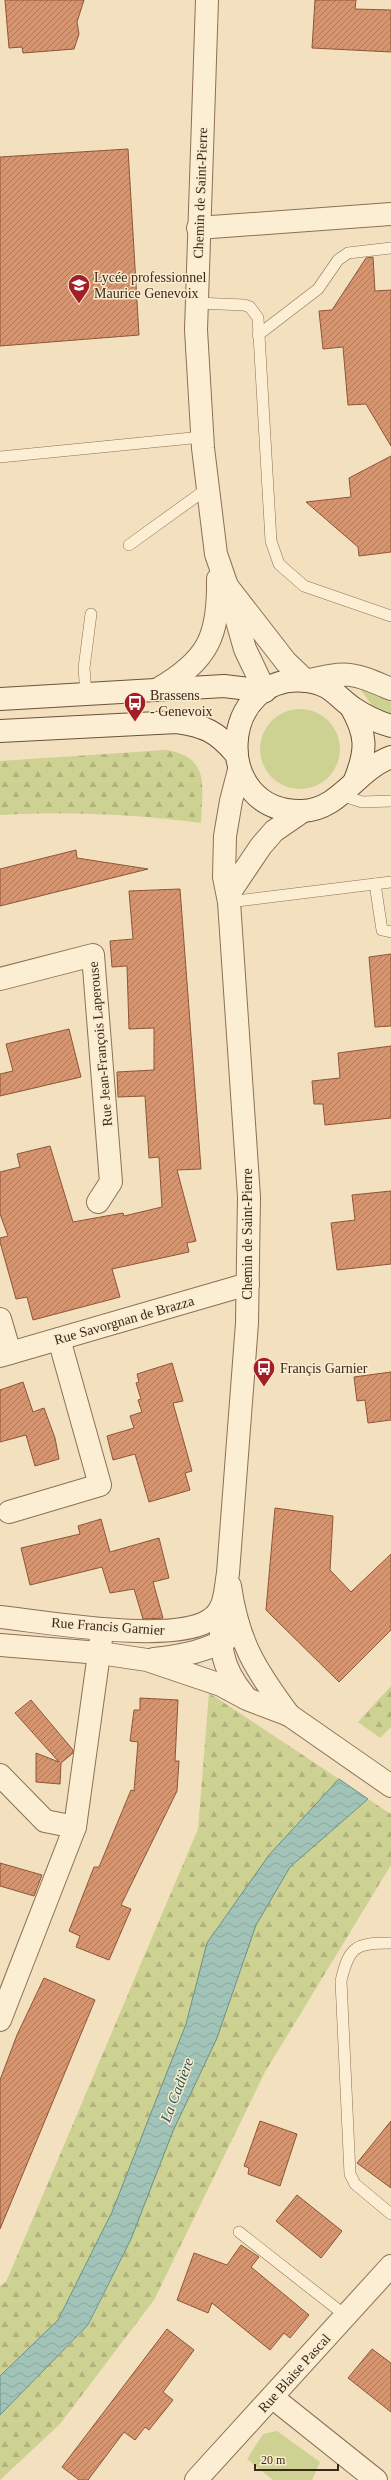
<svg xmlns="http://www.w3.org/2000/svg" width="391" height="2480" font-family="Georgia,serif">
  <style>
    .grass { fill: #cdd191 }
    .forest { fill: url(#forest-firs) }
    .water { fill: url(#water-waves); stroke: #689286 }
    .building { fill: url(#building-hatch); stroke: #8e5638 }
    .lines { fill: none; stroke-linecap: round; stroke-linejoin: round }
    .lane-casing { stroke: #8d7055; stroke-width: 12 }
    .street-casing { stroke: #8d7055; stroke-width: 24 }
    .secondary-casing { stroke: #6e5138; stroke-width: 24 }
    .lane { stroke: #fceed3; stroke-width: 11 }
    .street { stroke: #fceed3; stroke-width: 22 }
    .secondary { stroke: #fceed3; stroke-width: 22 }
    .labels { text-anchor: middle; stroke-width: 3; stroke-linejoin: round; paint-order: stroke }
    .street-label { font-size: 14px; fill: #3b291b; stroke: #f9ebcf }
    .poi-label { font-size: 14px; fill: #3b291b; stroke: #f9ebcf; text-anchor: start }
    .water-label { font-size: 15px; font-style: italic; fill: #295c56; stroke: #f9ebcf }
  </style>
  <defs>
    <pattern id="forest-firs" width="22" height="20" patternUnits="userSpaceOnUse"><rect width="22" height="20" fill="#cdd191"/><path d="M5 1l3.5 6h-7zM16 11l3.5 6h-7z" fill="#b1b37c"/></pattern>
    <pattern id="water-waves" width="16" height="10" patternUnits="userSpaceOnUse"><rect width="16" height="10" fill="#a2c4b8"/><path d="M0 5q4-4 8 0t8 0" fill="none" stroke="#8ca89e"/></pattern>
    <pattern id="building-hatch" width="6" height="6" patternUnits="userSpaceOnUse"><rect width="6" height="6" fill="#d49570"/><path d="M-1 1l2-2M0 6l6-6M5 7l2-2" fill="none" stroke="#ad7a5b"/></pattern>
  </defs>
  <rect width="100%" height="100%" fill="#f2e0bf"/>
  <!-- grass -->
  <g class="grass">
    <polygon points="355,682 391,699 391,718 374,708"/>
    <circle cx="300" cy="749" r="40"/>
    <polygon points="277,2431 320,2462 312,2480 273,2480 247,2459 263,2434"/>
  </g>
  <!-- forest -->
  <g class="forest">
    <path d="M166,750C211,757 202,787 201,823C134,814 68,811 0,815V761Z"/>
    <polygon points="391,1686 391,1727 380,1738 358,1722"/>
    <polygon points="209,1693 339,1779 269,1855 207,1943 186,2024 112,2212 58,2320 0,2376 0,2286 6,2282 198,1829"/>
    <polygon points="368,1799 391,1814 391,1865 265,2072 154,2300 60,2424 0,2480 0,2415 89,2325 131,2239 173,2131 217,2038 256,1925 290,1867"/>
  </g>
  <!-- water -->
  <polygon class="water" points="339,1779 368,1799 290,1867 256,1925 217,2038 173,2131 131,2239 88,2325 0,2415 0,2376 58,2320 112,2212 186,2024 207,1943 269,1855"/>
  <!-- building -->
  <g class="building">
    <polygon points="5,0 84,0 77,22 79,34 74,49 23,53 22,47 9,48"/>
    <polygon points="315,0 356,0 355,9 391,10 391,52 312,48"/>
    <polygon points="128,149 139,335 0,346 0,157"/>
    <polygon points="373,257 375,291 391,290 391,446 366,404 348,405 343,347 323,349 319,311 332,310 366,258"/>
    <polygon points="391,456 391,552 359,556 358,547 306,502 351,497 349,478"/>
    <polygon points="76,850 77,858 148,869 0,906 0,869"/>
    <polygon points="180,889 201,1169 177,1170 196,1241 187,1243 189,1252 112,1269 120,1297 33,1320 27,1297 16,1299 0,1242 0,1238 8,1236 0,1214 0,1172 20,1167 17,1154 50,1146 73,1222 123,1213 124,1216 162,1207 159,1157 149,1158 145,1096 118,1097 117,1072 154,1070 154,1028 129,1029 127,966 112,967 110,941 133,939 129,891"/>
    <polygon points="391,954 391,1026 375,1027 369,957"/>
    <polygon points="69,1029 81,1077 0,1096 0,1074 13,1071 6,1044"/>
    <polygon points="391,1046 391,1118 325,1125 323,1104 314,1104 312,1081 340,1078 338,1053"/>
    <polygon points="391,1191 391,1264 337,1270 331,1223 355,1220 352,1195"/>
    <polygon points="172,1363 183,1401 173,1403 192,1471 185,1473 190,1490 149,1502 135,1454 113,1460 107,1436 134,1428 130,1416 142,1412 138,1400 141,1399 136,1383 139,1382 137,1374"/>
    <polygon points="391,1372 391,1420 368,1423 365,1400 357,1401 354,1377"/>
    <polygon points="23,1382 33,1412 44,1408 55,1438 59,1459 35,1466 26,1435 0,1442 0,1390"/>
    <polygon points="275,1508 333,1516 330,1570 351,1592 391,1554 391,1630 339,1682 266,1610"/>
    <polygon points="101,1519 110,1552 159,1538 169,1578 153,1582 163,1618 143,1619 134,1589 110,1593 102,1567 30,1585 21,1548 80,1534 78,1526"/>
    <polygon points="140,1698 178,1700 175,1761 179,1761 177,1791 121,1905 131,1909 109,1960 76,1947 80,1936 69,1931 94,1867 99,1867 131,1790 134,1791 138,1742 130,1741 134,1710 140,1710"/>
    <polygon points="31,1700 73,1750 73,1753 61,1763 60,1784 36,1782 36,1753 59,1762 15,1713"/>
    <polygon points="0,1863 42,1875 34,1896 0,1886"/>
    <polygon points="44,1978 95,2000 0,2229 0,2080 17,2035"/>
    <polygon points="260,2121 297,2134 280,2186 248,2174 249,2168 244,2166"/>
    <polygon points="391,2121 391,2188 357,2163"/>
    <polygon points="297,2195 342,2231 321,2258 276,2221"/>
    <polygon points="241,2245 259,2257 251,2267 309,2315 290,2338 284,2333 270,2350 212,2303 208,2313 177,2300 194,2253 227,2265"/>
    <polygon points="167,2329 194,2350 163,2392 173,2400 149,2430 145,2427 135,2440 124,2432 88,2480 79,2480 62,2467"/>
    <polygon points="372,2349 391,2363 391,2412 348,2378"/>
  </g>
  <g class="lines">
    <!-- lane casing -->
    <g class="lane-casing">
      <g id="lane">
        <polyline points="197,303 244,305 250,307 258,318 271,541 279,564 304,586 391,616"/>
        <polyline points="258,335 318,289 338,260 348,253 391,248"/>
        <polyline points="0,457 202,437"/>
        <polyline points="129,545 208,488"/>
        <polyline points="86,694 84,668 91,614"/>
        <polyline points="341,795 362,802 391,801"/>
        <polyline points="375,884 382,930 391,932"/>
        <polyline points="229,902 391,882"/>
        <path d="M391,1943C356,1943 349,1946 341,1981L350,2174L355,2184L391,2214"/>
        <polyline points="239,2232 346,2316"/>
      </g>
    </g>
    <!-- street casing -->
    <g class="street-casing">
      <g id="street">
        <polyline points="207,0 196,330 203,448 216,554 227,586"/>
        <polyline points="198,228 391,214"/>
        <path d="M158,689C208,660 219,637 218,579"/>
        <path d="M265,691L245,649L227,586L286,662L306,681C349,671 351,672 391,689"/>
        <polyline points="228,895 261,846 274,831 303,811"/>
        <polyline points="0,979 93,955 111,1182 98,1202"/>
        <polyline points="0,1319 10,1353"/>
        <polyline points="0,1356 248,1284"/>
        <polyline points="9,1512 100,1485 59,1339"/>
        <path d="M230,1586C238,1642 255,1669 289,1715"/>
        <path d="M222,1607C219,1644 220,1666 244,1695"/>
        <path d="M0,1617C46,1622 176,1645 211,1619C226,1609 225,1589 228,1573L247,1323L249,1197L229,902L224,877L225,836L231,801L239,770"/>
        <polyline points="0,1645 100,1653 147,1660 221,1685 247,1699 289,1715 391,1786"/>
        <path d="M154,1659C182,1656 209,1651 233,1635"/>
        <polyline points="0,1775 45,1821 75,1827"/>
        <polyline points="0,2020 75,1827 101,1639"/>
        <polyline points="272,2397 376,2480"/>
        <polyline points="196,2480 391,2266"/>
      </g>
    </g>
    <!-- secondary casing -->
    <g class="secondary-casing">
      <g id="secondary">
        <polyline points="0,699 224,686 265,691"/>
        <path d="M351,707C367,735 367,750 355,780"/>
        <path d="M391,726C377,722 365,716 353,708C336,696 331,684 307,681C218,671 210,813 302,811C340,810 356,770 391,757"/>
        <path d="M0,731L177,722C205,726 217,732 235,753"/>
      </g>
    </g>
    <!-- lane -->
    <use href="#lane" class="lane"/>
    <!-- street -->
    <use href="#street" class="street"/>
    <!-- secondary -->
    <use href="#secondary" class="secondary"/>
  </g>
  <!-- icons -->
  <defs>
    <g id="school-pin" transform="scale(1.15)"><path d="M0 17L-7.5 6A9.5 9.5 0 1 1 7.5 6Z" fill="#a21f26" stroke="#f9ebcf"/><path d="M0-5L7-2L0 1L-7-2ZM-4 1L0 2.5L4 1V4Q0 6-4 4Z" fill="#fff"/></g>
    <g id="bus-pin" transform="scale(1.15)"><path d="M0 17L-7.5 6A9.5 9.5 0 1 1 7.5 6Z" fill="#a21f26" stroke="#f9ebcf"/><path d="M-5-6H5V4H4V6H2V4H-2V6H-4V4H-5ZM-3.5-4V0h7V-4ZM-3.5 1.2v1.5H-2V1.2ZM2 1.2v1.5H3.5V1.2Z" fill="#fff"/></g>
  </defs>
  <g fill-rule="evenodd">
    <use href="#school-pin" x="79" y="285"/>
    <use href="#bus-pin" x="135" y="703"/>
    <use href="#bus-pin" x="264" y="1368"/>
  </g>
  <g class="labels">
    <!-- street labels -->
    <g class="street-label">
      <text transform="translate(200 193) rotate(-88)" y="5">Chemin de Saint-Pierre</text>
      <text transform="translate(100 1044) rotate(-95)" y="5">Rue Jean-François Laperouse</text>
      <text transform="translate(247 1234) rotate(-90)" y="5">Chemin de Saint-Pierre</text>
      <text transform="translate(124 1320) rotate(-16)" y="5">Rue Savorgnan de Brazza</text>
      <text transform="translate(108 1626) rotate(4)" y="5">Rue Francis Garnier</text>
      <text transform="translate(294 2373) rotate(-48)" y="5">Rue Blaise Pascal</text>
    </g>
    <!-- poi labels -->
    <g class="poi-label">
      <text x="94" y="282">Lycée professionnel<tspan x="94" dy="16">Maurice Genevoix</tspan></text>
      <text x="150" y="700">Brassens<tspan x="150" dy="16">- Genevoix</tspan></text>
      <text x="280" y="1373">Françis Garnier</text>
    </g>
    <!-- water labels -->
    <g class="water-label">
      <text transform="translate(177 2090) rotate(-69)" y="5">La Cadière</text>
    </g>
  </g>
  <!-- scale -->
  <path d="M255 2464v6h83v-6" fill="none" stroke="#3b291b" stroke-width="2"/>
  <text x="261" y="2464" font-size="12" fill="#3b291b" stroke="#f9ebcf" stroke-width="3" paint-order="stroke">20 m</text>
</svg>
